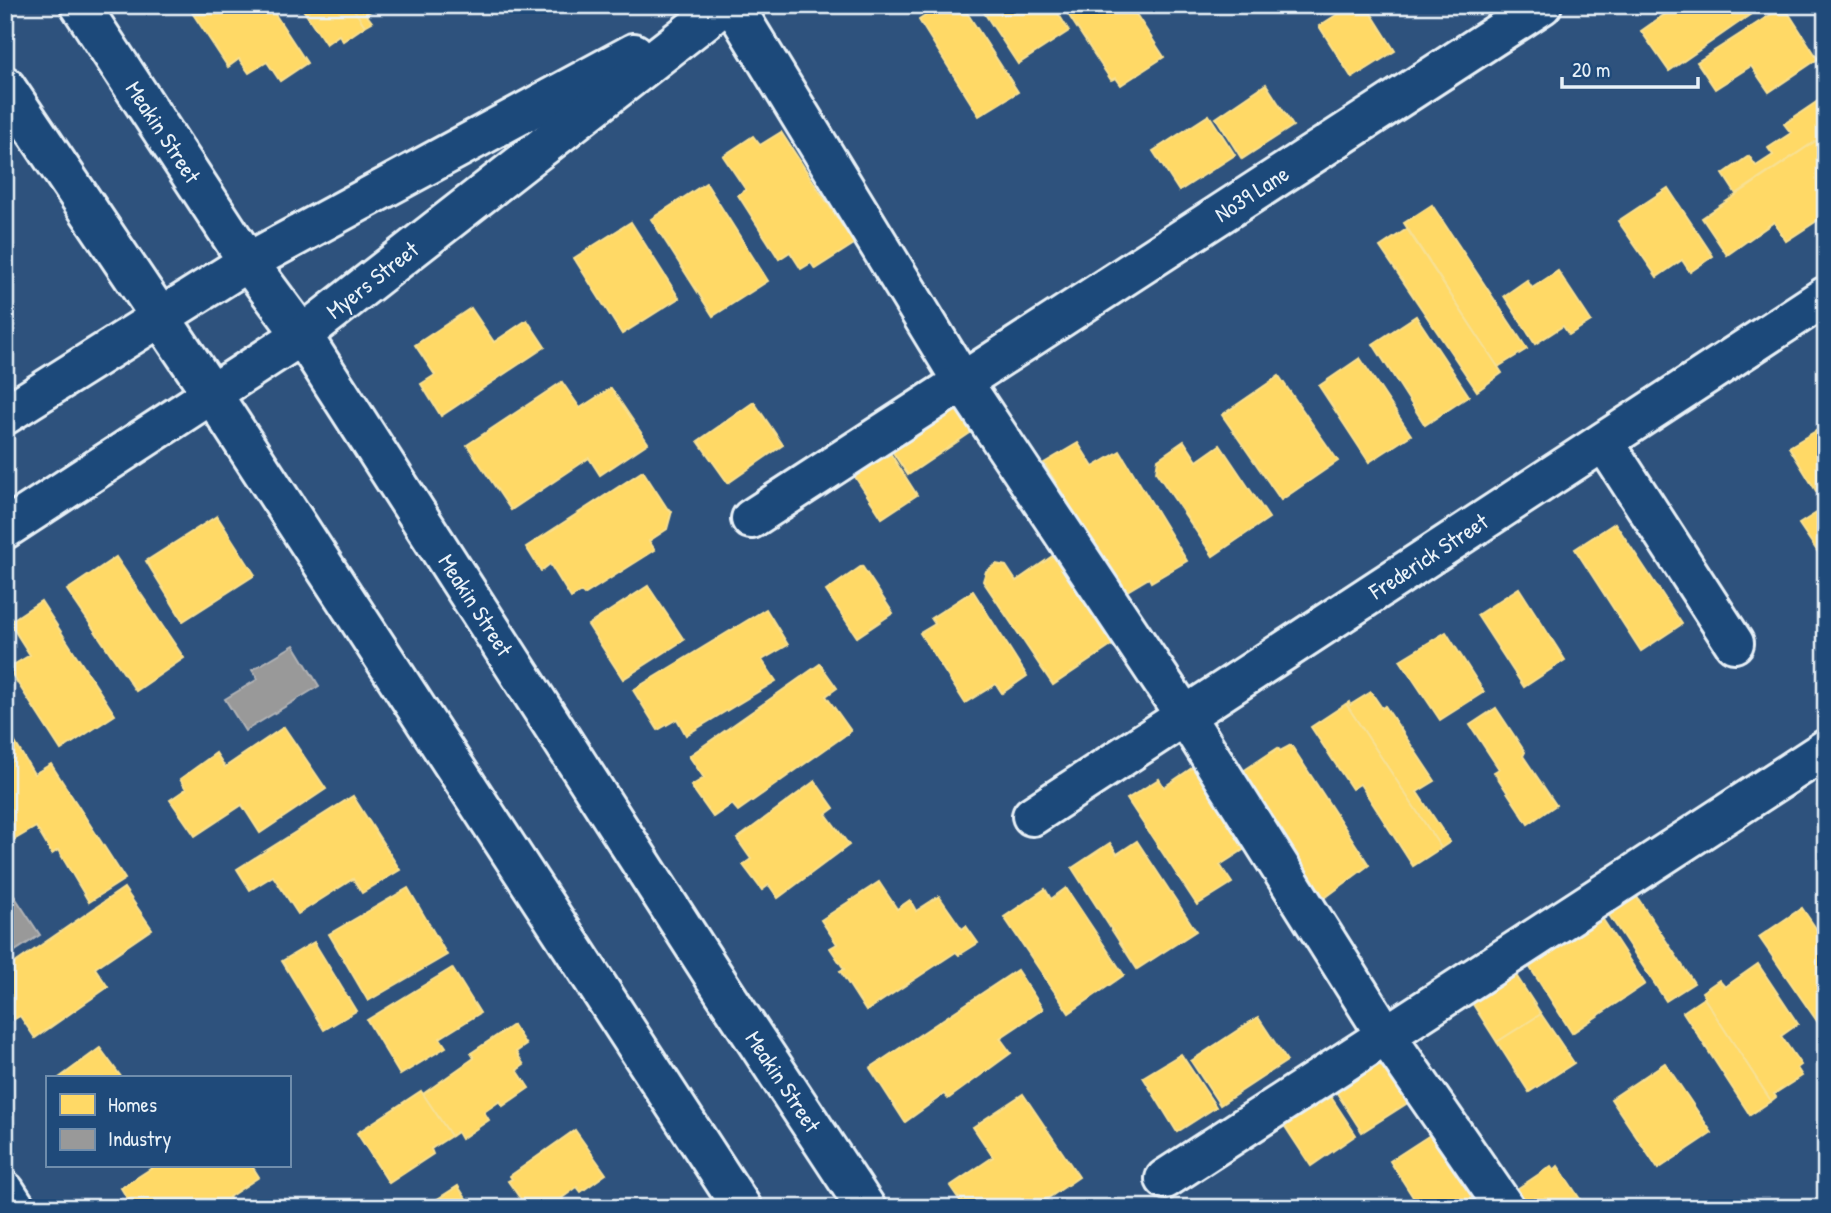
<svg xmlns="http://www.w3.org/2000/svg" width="1831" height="1213" font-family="'Patrick Hand',sans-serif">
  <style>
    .homes { fill: #ffd966; stroke: #f8e092; stroke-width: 2 }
    .industry { fill: #999; stroke: #b1b3b6; stroke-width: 2 }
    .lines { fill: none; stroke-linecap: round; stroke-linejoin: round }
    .minor-casing { stroke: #e8f1f8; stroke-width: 44 }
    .minor { stroke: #1f4a7a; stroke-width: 38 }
    .labels { text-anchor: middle; stroke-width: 7; stroke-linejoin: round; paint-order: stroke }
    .street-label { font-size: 23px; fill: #e8f1f8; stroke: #1f4a7a }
  </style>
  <rect width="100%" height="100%" fill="#2e527d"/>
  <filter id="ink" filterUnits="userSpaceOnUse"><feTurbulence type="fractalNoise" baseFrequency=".0143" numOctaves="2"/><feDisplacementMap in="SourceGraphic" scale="14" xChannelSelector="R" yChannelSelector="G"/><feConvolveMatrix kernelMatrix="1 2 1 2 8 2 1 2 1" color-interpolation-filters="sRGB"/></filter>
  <g filter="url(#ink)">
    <!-- homes -->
    <g class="homes">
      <polygon points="199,5 269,5 307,63 280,81 267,62 249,73 239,59 228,67 191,11"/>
      <polygon points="300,5 351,5 365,26 343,41 339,35 326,44"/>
      <polygon points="351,5 381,5 366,14 372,22 365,26"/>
      <polygon points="942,5 962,5 1018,92 979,116 919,20"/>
      <polygon points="979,5 1053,5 1069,31 1018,64"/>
      <polygon points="1062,5 1130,5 1164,57 1121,85 1116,78 1111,80"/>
      <polygon points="1352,5 1366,5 1395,51 1352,78 1319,26"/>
      <polygon points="1678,5 1764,5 1669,71 1641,31"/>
      <polygon points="1784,6 1818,59 1769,92 1751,66 1715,89 1697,62"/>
      <polygon points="1266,84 1293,126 1242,159 1216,118"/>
      <polygon points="1821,99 1826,107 1826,134 1736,194 1723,174 1749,156 1756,166 1773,155 1768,148 1791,133 1784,124"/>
      <polygon points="1209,115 1235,155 1179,191 1153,151"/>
      <polygon points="781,132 854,244 815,269 811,263 801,269 790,252 779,259 738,195 746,190 723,156 753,136 760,145"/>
      <polygon points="1826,134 1826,215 1786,241 1774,222 1727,255 1702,218"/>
      <polygon points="706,183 768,281 713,316 651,219"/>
      <polygon points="1668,188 1713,256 1690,272 1682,260 1657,277 1618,221"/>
      <polygon points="5,194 13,207 5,212"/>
      <polygon points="1432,205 1527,349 1498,367 1404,223"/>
      <polygon points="631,222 679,298 622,334 574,258"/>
      <polygon points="1407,229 1502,373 1477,391 1380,247"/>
      <polygon points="1558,271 1591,321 1569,335 1563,326 1535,344 1504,296 1527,280 1532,288"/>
      <polygon points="471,308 494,342 527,320 545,347 441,416 421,384 435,375 415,345"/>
      <polygon points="1416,316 1469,396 1425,425 1373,344"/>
      <polygon points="1360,358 1411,435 1369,462 1319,386"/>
      <polygon points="1279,376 1338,461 1281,500 1222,415"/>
      <polygon points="562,382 580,408 611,388 648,443 600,475 589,458 511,510 467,445"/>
      <polygon points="952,393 976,429 908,475 884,439"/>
      <polygon points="754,402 783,445 728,483 698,441"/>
      <polygon points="1826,425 1826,485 1816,491 1789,447"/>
      <polygon points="1184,441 1197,461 1220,445 1269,518 1213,556 1156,472 1158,459"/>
      <polygon points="883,442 917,495 882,518 848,466"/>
      <polygon points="1078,443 1093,467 1120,451 1187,561 1151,582 1149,578 1124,593 1044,463"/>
      <polygon points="643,471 667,508 672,511 667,529 649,541 655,550 584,595 581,592 571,598 550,564 541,571 526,547"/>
      <polygon points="1826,507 1826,564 1799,524"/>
      <polygon points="217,516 255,575 183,621 146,561"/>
      <polygon points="1615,523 1682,624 1641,651 1575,549"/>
      <polygon points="1057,553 1117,642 1053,685 983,581 986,571 996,564 1006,566 1016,581"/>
      <polygon points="116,557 184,658 136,691 67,590"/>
      <polygon points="862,566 893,613 857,637 826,591"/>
      <polygon points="648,586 684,640 623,679 588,625"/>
      <polygon points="1519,588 1565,660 1524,687 1477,615"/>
      <polygon points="973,591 1027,676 1002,693 996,684 965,703 920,633 935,624 931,618"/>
      <polygon points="41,601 115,715 61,750 8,668 30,655 9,622"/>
      <polygon points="766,609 788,645 762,660 776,681 686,735 677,719 658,730 633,690"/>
      <polygon points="1446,632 1484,692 1440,720 1400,660"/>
      <polygon points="820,664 837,688 826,696 851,731 738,811 732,804 713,817 691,786 704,778 689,756"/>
      <polygon points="1371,692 1382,708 1385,706 1435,781 1417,792 1450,842 1441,848 1346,704 1349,702 1350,705"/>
      <polygon points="1346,704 1441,848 1413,866 1360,784 1352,789 1311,727"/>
      <polygon points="1496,708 1525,752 1523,756 1556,805 1528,824 1494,772 1499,769 1470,725"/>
      <polygon points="5,726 34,774 51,764 125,879 89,902 58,850 52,854 36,827 5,845"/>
      <polygon points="284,727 326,789 260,833 242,805 195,836 170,800 186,789 180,779 216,753 225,767"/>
      <polygon points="1291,745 1369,865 1322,900 1240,773 1278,748 1280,751"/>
      <polygon points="1195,766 1248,847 1220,865 1232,883 1197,905 1127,799 1159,779 1164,787"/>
      <polygon points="815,781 834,808 826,814 849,845 778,898 769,885 762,890 743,865 751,859 737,839"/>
      <polygon points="353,796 400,870 362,893 353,879 298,914 273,876 250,890 237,869"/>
      <polygon points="1137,841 1196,931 1137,969 1072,868 1110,843 1117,854"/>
      <polygon points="879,882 897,909 910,900 916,911 939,896 962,929 966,926 978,943 959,955 956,952 866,1011 840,971 844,969 830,948 837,944 821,920"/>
      <polygon points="124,888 152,929 95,968 108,987 35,1038 20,1016 13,1020 5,1008 5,970"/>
      <polygon points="408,888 447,955 368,1001 329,934"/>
      <polygon points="1066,888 1124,975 1069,1013 1004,917 1045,889 1051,899"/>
      <polygon points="1633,891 1694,983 1666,1001 1605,909"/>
      <polygon points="1802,908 1826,943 1826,1034 1759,937"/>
      <polygon points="1602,918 1645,984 1572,1033 1529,966"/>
      <polygon points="314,942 356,1011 324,1030 282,961"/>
      <polygon points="1758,964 1798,1024 1781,1036 1801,1065 1797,1068 1802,1076 1774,1094 1776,1097 1771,1101 1704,998 1705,997 1702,992 1719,980 1725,987"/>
      <polygon points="1510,966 1541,1014 1497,1042 1467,995"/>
      <polygon points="452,968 480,1013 440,1038 446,1047 400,1075 367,1020"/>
      <polygon points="1017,970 1043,1009 1000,1038 1011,1053 948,1099 944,1094 905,1122 870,1068"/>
      <polygon points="1704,998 1771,1101 1750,1115 1683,1012"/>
      <polygon points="1541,1014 1574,1063 1529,1092 1497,1042"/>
      <polygon points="1258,1017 1287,1061 1220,1105 1191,1061"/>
      <polygon points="513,1025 526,1045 516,1052 524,1065 517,1070 529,1088 503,1106 500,1101 484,1112 489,1120 461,1139 457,1132 451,1136 423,1094 474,1058 471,1053"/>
      <polygon points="100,1048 122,1078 59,1078"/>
      <polygon points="1181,1054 1216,1107 1177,1132 1143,1077"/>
      <polygon points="1386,1056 1414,1099 1362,1132 1335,1090"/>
      <polygon points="1665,1063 1712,1133 1658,1169 1611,1099"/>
      <polygon points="1325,1088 1356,1135 1311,1166 1280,1119"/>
      <polygon points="421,1091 451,1136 431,1149 433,1154 389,1183 357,1133"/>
      <polygon points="1023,1094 1079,1177 1034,1208 965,1208 950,1186 993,1157 973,1127"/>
      <polygon points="575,1130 606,1174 581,1192 577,1187 562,1198 568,1206 567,1208 527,1208 508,1181 512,1179 510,1176"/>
      <polygon points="1433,1133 1486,1208 1420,1208 1390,1161"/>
      <polygon points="155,1166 252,1166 259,1177 229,1197 236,1208 133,1208 121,1188"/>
      <polygon points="1551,1166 1554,1170 1558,1166 1586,1208 1521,1208 1511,1193"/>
      <polygon points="458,1186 472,1208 425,1208 425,1207"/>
      <polygon points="1404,1200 1409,1208 1392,1208"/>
    </g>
    <!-- industry -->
    <g class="industry">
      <polygon points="294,645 319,686 245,731 225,699 258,679 252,670"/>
      <polygon points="5,882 40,935 15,951 5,935"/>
    </g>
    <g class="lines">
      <!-- minor casing -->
      <g class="minor-casing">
        <g id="minor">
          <path id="s1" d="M80,5L248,262L302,335L724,992L866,1208"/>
          <polyline points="733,5 962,381 1185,716 1387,1037 1505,1208"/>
          <polyline points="5,86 212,394 742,1208"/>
          <polyline points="5,415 248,262 634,53"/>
          <polyline points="1604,442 1734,643"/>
          <path id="s2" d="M751,519L1542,5"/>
          <path id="s3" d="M5,529L302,335L724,5"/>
          <path id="s4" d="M1032,816L1826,296"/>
          <polyline points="1165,1179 1826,749"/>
          <polyline points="5,1191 16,1208"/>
        </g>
      </g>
      <!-- minor -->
      <use href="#minor" class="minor"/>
    </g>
  </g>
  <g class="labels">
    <!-- street labels -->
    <g class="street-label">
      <text dy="8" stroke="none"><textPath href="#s1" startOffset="152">Meakin Street</textPath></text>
      <text dy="8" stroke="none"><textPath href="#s2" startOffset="597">No39 Lane</textPath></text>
      <text dy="8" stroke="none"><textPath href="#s3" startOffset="444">Myers Street</textPath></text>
      <text dy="8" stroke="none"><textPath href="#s4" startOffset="474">Frederick Street</textPath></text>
      <text dy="8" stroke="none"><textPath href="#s1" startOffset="719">Meakin Street</textPath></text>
      <text dy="8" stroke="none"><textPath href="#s1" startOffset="1286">Meakin Street</textPath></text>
    </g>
  </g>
  <!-- margin -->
  <rect width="1831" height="1213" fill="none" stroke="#1f4a7a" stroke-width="28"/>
  <rect x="14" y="14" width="1803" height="1185" fill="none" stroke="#e8f1f8" stroke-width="2.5" filter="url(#ink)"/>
  <!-- legend -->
  <rect x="46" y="1076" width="245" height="91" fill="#1f4a7a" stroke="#6f8dac" stroke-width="2"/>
  <rect x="60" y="1094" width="35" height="21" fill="#ffd966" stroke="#6f8dac" stroke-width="2"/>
  <text x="108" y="1112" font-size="21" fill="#e8f1f8">Homes</text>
  <rect x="60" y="1129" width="35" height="21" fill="#999999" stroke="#6f8dac" stroke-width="2"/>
  <text x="108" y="1146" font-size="21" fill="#e8f1f8">Industry</text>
  <!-- scale -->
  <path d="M1562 77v10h136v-10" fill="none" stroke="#e8f1f8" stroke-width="3.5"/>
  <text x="1572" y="77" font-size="21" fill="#e8f1f8" stroke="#1f4a7a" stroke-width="5" paint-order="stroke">20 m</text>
</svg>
